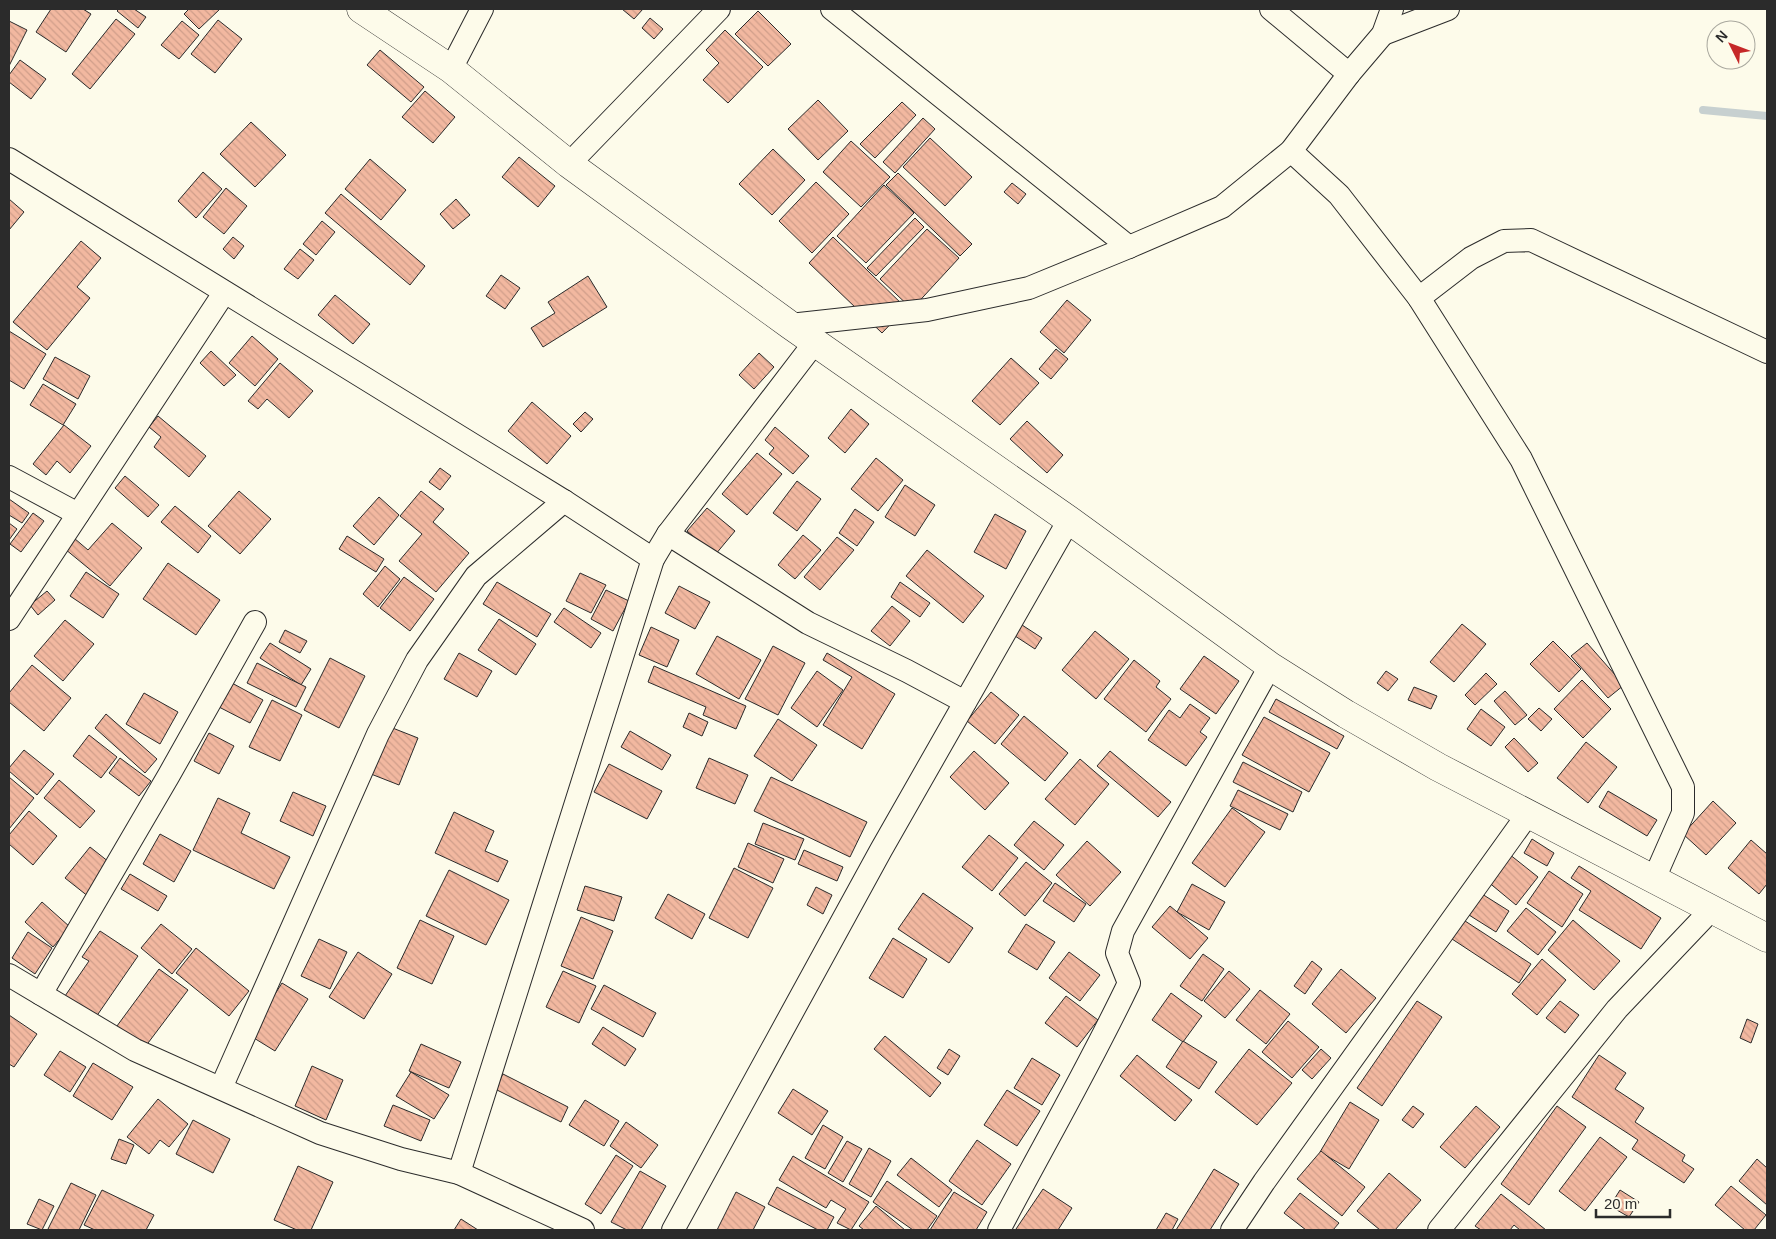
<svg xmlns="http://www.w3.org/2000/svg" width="1776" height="1239" font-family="Helvetica,sans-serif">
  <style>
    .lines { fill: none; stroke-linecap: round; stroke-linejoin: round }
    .stream { stroke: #c7d0d0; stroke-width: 8 }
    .building { fill: url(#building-back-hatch); stroke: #2b2b2b }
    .street-casing { stroke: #2b2b2b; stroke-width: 24 }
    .secondary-casing { stroke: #2b2b2b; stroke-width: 29 }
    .street { stroke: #fdfbea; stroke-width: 22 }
    .secondary { stroke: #fdfbea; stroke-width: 28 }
  </style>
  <defs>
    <pattern id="building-back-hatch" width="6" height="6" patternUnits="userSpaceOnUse" patternTransform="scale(1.25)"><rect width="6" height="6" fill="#f2b8a0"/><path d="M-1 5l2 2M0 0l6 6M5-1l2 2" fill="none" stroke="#d09e8a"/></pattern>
  </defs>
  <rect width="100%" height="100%" fill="#fdfbea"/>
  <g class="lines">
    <!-- stream -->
    <polyline class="stream" points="1703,110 1767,116"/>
  </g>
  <!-- building -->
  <g class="building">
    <polygon points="51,9 83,9 91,14 66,52 36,32"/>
    <polygon points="119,9 134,9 146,17 138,28 117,11"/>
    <polygon points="189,9 220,9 199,29 184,14"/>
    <polygon points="622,9 643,9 634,19"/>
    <polygon points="758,11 791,44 768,66 735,34"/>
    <polygon points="650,18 663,29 654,39 642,28"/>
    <polygon points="116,19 135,34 90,89 72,74"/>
    <polygon points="218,20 242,39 215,73 191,54"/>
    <polygon points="9,21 27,30 9,66"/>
    <polygon points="182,21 199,35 179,59 161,45"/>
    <polygon points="725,30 763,67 728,103 703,80 719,63 706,50"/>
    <polygon points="380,50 424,87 411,102 367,65"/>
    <polygon points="20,60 46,79 31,99 9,82 9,75"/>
    <polygon points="425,91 455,117 433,143 402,117"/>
    <polygon points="818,100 848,131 818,160 788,129"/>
    <polygon points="902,102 916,115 875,158 860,144"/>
    <polygon points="923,118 935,129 895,173 883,162"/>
    <polygon points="251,122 286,155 255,187 220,154"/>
    <polygon points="930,138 972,177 945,206 903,167"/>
    <polygon points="851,141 890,177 861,207 823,172"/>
    <polygon points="773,149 805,180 772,215 739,184"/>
    <polygon points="519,157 555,186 538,207 502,177"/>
    <polygon points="370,159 406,190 381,220 345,189"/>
    <polygon points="203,172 222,189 196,218 178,201"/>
    <polygon points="898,173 972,244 960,256 886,185"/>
    <polygon points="816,182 849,214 812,253 779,221"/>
    <polygon points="1012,183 1026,194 1018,204 1004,192"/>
    <polygon points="884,185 914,213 866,263 837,236"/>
    <polygon points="226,188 247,206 224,234 203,217"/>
    <polygon points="341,194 425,266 410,285 325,213"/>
    <polygon points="9,199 24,212 9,230"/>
    <polygon points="456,199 470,215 453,229 440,214"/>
    <polygon points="915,218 924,227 876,276 867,268"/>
    <polygon points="322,221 335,232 316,255 303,244"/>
    <polygon points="927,229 959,258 912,309 880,279"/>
    <polygon points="233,237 244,246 234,259 223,249"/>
    <polygon points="833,237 906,308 882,333 809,263"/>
    <polygon points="81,241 101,258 77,287 90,298 47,350 13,322"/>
    <polygon points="300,249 314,260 298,279 284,269"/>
    <polygon points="501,275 520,288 505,309 486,296"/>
    <polygon points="588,276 607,307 543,347 531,328 555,313 548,302"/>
    <polygon points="335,295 370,324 353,344 318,315"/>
    <polygon points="1067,300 1091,320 1064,353 1040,332"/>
    <polygon points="9,331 46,354 24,389 9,380"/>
    <polygon points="252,336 278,359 255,386 229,363"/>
    <polygon points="1056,349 1068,359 1051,379 1039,369"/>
    <polygon points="211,351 236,375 224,386 200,363"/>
    <polygon points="759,353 774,367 754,389 739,375"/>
    <polygon points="55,357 90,376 78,399 43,379"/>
    <polygon points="1011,358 1039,383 1000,425 972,401"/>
    <polygon points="280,363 313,391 289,418 267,399 258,409 248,401"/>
    <polygon points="43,384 76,404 63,425 30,405"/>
    <polygon points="532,402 571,436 547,464 508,431"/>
    <polygon points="851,409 869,424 845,453 828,438"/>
    <polygon points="585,412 593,419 581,432 573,424"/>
    <polygon points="158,416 206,456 189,477 154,447 161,437 149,427"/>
    <polygon points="1027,421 1063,455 1047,473 1010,439"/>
    <polygon points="64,425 91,446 70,473 57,461 46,475 33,464"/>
    <polygon points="775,427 809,456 793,474 769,454 774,448 765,440"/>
    <polygon points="757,453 782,474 747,515 722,494"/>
    <polygon points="876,458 903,480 878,511 851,489"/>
    <polygon points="440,468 451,476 440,490 429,482"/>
    <polygon points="125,476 159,505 148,517 115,488"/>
    <polygon points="797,481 821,499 797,531 773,513"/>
    <polygon points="905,485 935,505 915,536 885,517"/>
    <polygon points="239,491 271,519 240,554 208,526"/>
    <polygon points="421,491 444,509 433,522 469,553 436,592 399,561 422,534 400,516"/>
    <polygon points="379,497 399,515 374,545 353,526"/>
    <polygon points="9,499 29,513 22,523 9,515"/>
    <polygon points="175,506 211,536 198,553 161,522"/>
    <polygon points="707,508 735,531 715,555 687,531"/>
    <polygon points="855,509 874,522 857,546 839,533"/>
    <polygon points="33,513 44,521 21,552 10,544"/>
    <polygon points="995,514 1026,531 1006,569 974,552"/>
    <polygon points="9,523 17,529 9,540"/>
    <polygon points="112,523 142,548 110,586 65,549 74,538 88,550"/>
    <polygon points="803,535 821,550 795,579 778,565"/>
    <polygon points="347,536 384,559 376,572 339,549"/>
    <polygon points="837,537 854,550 820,590 804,577"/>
    <polygon points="927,550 984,596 963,623 906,576"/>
    <polygon points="168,563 220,600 196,635 143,599"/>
    <polygon points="385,566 400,579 378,607 363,594"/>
    <polygon points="86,572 119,594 103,618 70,596"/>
    <polygon points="580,573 606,585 591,613 566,601"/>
    <polygon points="404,577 434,599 410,631 380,608"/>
    <polygon points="497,582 551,614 537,637 483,604"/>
    <polygon points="900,582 930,603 920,617 891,597"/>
    <polygon points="679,586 710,602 695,629 665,613"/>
    <polygon points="606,590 629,601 613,631 591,619"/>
    <polygon points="47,591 55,600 38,615 30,605"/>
    <polygon points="892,606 910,621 890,646 871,631"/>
    <polygon points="564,608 601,633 591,648 554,622"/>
    <polygon points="499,619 536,644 516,675 478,650"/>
    <polygon points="65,620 94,644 63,681 34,656"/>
    <polygon points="1019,623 1042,638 1035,649 1012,634"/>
    <polygon points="1462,624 1486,644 1454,682 1430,662"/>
    <polygon points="651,627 679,640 667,667 639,655"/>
    <polygon points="285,630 307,641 300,653 279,642"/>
    <polygon points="1095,631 1129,659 1096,699 1062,670"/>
    <polygon points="717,636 761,660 739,699 696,674"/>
    <polygon points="1553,641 1581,669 1559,692 1530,664"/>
    <polygon points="270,643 311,669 301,685 260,658"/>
    <polygon points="1587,643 1624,685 1608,698 1571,656"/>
    <polygon points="773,646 805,663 778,715 745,699"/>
    <polygon points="459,653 492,671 477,697 444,679"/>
    <polygon points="827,653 895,694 862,749 823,725 852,677 823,660"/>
    <polygon points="1204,656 1239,681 1216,714 1180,689"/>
    <polygon points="330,658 365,676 339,728 304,710"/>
    <polygon points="1134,660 1160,681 1156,687 1171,699 1146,732 1104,699"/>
    <polygon points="257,663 306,687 296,707 247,683"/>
    <polygon points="32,665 71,698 44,731 9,702 9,693"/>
    <polygon points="654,666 746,706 736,729 703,715 706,707 648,682"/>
    <polygon points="817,671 843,690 817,727 791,708"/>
    <polygon points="1386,671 1398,679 1388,691 1377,683"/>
    <polygon points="1486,673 1497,684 1475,705 1465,695"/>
    <polygon points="1582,680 1611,709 1583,738 1554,709"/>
    <polygon points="232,683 263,700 250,723 219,707"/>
    <polygon points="1414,687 1437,696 1431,709 1408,700"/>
    <polygon points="1505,691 1527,715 1515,725 1494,701"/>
    <polygon points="991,692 1019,715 995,744 967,721"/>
    <polygon points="144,693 178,712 160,744 126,724"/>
    <polygon points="1276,699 1344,736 1337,749 1269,712"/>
    <polygon points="272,700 302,715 280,761 249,747"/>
    <polygon points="1190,704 1210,718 1200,732 1207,737 1186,766 1148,740 1169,710 1180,718"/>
    <polygon points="1539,708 1552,719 1541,731 1528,719"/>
    <polygon points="1481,709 1505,727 1491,746 1467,729"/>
    <polygon points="689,713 708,722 702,736 683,727"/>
    <polygon points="106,714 157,759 145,773 95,728"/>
    <polygon points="1024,716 1068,753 1045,781 1001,744"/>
    <polygon points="1264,717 1330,753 1309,792 1242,755"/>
    <polygon points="778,719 817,745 792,781 754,756"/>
    <polygon points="390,727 418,738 399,785 371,774"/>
    <polygon points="630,731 671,755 662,770 621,747"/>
    <polygon points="209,733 234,746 219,774 194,761"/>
    <polygon points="89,735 117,757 101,778 73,756"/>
    <polygon points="1514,738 1538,763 1528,772 1505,747"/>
    <polygon points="1586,742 1617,767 1588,803 1557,778"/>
    <polygon points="24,750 54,774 37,795 9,771 9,768"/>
    <polygon points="974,751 1009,783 985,810 950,777"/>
    <polygon points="1110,751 1171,802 1158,817 1097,766"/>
    <polygon points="120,758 151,781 139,796 109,773"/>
    <polygon points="709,758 748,775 735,804 696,788"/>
    <polygon points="1080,759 1109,784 1075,825 1045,799"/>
    <polygon points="1243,762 1302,792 1293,812 1233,782"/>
    <polygon points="609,764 662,791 647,819 594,792"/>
    <polygon points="9,777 34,798 9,829"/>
    <polygon points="771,777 867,822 850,857 754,811"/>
    <polygon points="59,780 95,811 80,828 44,798"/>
    <polygon points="1238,790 1288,814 1280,830 1230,806"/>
    <polygon points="1608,791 1657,820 1647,836 1599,807"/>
    <polygon points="293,792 326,806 313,836 280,821"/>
    <polygon points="218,798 250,813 241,833 290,857 274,889 193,850"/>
    <polygon points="1713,801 1736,823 1706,855 1683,834"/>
    <polygon points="1232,808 1265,832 1225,887 1192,863"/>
    <polygon points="29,811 57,836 33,865 9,844 9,835"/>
    <polygon points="454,812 494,831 485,851 508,861 498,882 435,853"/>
    <polygon points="1034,821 1064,845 1044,870 1014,845"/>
    <polygon points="763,823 804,839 795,860 755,844"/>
    <polygon points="160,834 191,851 174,882 143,864"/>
    <polygon points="989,835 1018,858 992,891 962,867"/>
    <polygon points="1532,839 1554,853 1547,866 1524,853"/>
    <polygon points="1751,840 1767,854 1767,884 1759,894 1728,868"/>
    <polygon points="1087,841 1121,872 1090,906 1056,875"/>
    <polygon points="748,843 784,859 773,883 738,867"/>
    <polygon points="90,847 114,866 89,897 65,878"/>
    <polygon points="804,850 843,867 837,881 798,864"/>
    <polygon points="1509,854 1538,877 1516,905 1487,881"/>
    <polygon points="1026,862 1052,883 1025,916 999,894"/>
    <polygon points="1579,866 1661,918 1641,949 1579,910 1591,891 1571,878"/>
    <polygon points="734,868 773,888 748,938 709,918"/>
    <polygon points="449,870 509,900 486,945 426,916"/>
    <polygon points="1549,871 1583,894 1562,927 1527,903"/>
    <polygon points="130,874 167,896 158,911 121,889"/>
    <polygon points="1055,883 1086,904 1074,922 1043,901"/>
    <polygon points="1192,884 1225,902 1209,930 1177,912"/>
    <polygon points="585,886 622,897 614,921 577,910"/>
    <polygon points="816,887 832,895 823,914 807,905"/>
    <polygon points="923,893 973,928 949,963 898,929"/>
    <polygon points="668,894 705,914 692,939 655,918"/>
    <polygon points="1482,894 1509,911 1496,932 1469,915"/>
    <polygon points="42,902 70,927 53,947 25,922"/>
    <polygon points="1170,906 1208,938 1190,959 1152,927"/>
    <polygon points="1526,908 1556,932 1538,955 1507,931"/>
    <polygon points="581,917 613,931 593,979 561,966"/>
    <polygon points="1462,919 1531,964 1519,983 1449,937"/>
    <polygon points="420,920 454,936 432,984 397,968"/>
    <polygon points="1573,920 1620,961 1594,990 1548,950"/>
    <polygon points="161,924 192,949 172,974 141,948"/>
    <polygon points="1026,924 1055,942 1037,970 1008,952"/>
    <polygon points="100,931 138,956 96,1017 65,996 89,961 82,957"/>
    <polygon points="28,932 52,948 35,974 12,958"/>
    <polygon points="893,938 927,959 903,998 869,978"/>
    <polygon points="319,939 347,952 330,989 301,976"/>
    <polygon points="196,948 249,991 229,1016 176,973"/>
    <polygon points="358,952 392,974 364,1019 329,997"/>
    <polygon points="1069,952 1100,975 1080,1001 1049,978"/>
    <polygon points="1203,954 1224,969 1202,1001 1180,986"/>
    <polygon points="1542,959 1566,980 1537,1015 1512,994"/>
    <polygon points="1312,961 1322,969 1305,994 1294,986"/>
    <polygon points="159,969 188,990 142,1051 114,1030"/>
    <polygon points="1341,969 1376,998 1346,1033 1312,1004"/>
    <polygon points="563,971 596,986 579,1023 546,1007"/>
    <polygon points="1229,971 1250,989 1225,1018 1204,1001"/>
    <polygon points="282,983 308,999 275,1051 249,1035"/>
    <polygon points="604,985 656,1013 643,1037 591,1009"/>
    <polygon points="1260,990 1290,1014 1266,1044 1236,1020"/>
    <polygon points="1171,993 1202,1016 1183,1042 1152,1020"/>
    <polygon points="1066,996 1098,1020 1077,1047 1045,1023"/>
    <polygon points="1417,1001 1442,1017 1382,1106 1357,1088"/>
    <polygon points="1560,1001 1579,1015 1565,1033 1546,1018"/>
    <polygon points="9,1015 37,1034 14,1067 9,1064"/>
    <polygon points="1747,1019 1758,1024 1751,1043 1740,1038"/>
    <polygon points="1288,1021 1319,1047 1292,1078 1262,1052"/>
    <polygon points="603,1027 636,1049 625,1066 592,1044"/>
    <polygon points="885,1036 941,1083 930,1097 874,1049"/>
    <polygon points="1183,1041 1217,1062 1199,1089 1166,1067"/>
    <polygon points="421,1044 461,1062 449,1088 409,1071"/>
    <polygon points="949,1049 960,1056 948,1075 937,1068"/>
    <polygon points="1249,1049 1292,1083 1257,1125 1215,1092"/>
    <polygon points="1321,1049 1331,1058 1312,1079 1302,1070"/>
    <polygon points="60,1051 86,1067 70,1092 44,1075"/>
    <polygon points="1137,1055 1192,1100 1175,1121 1120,1076"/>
    <polygon points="1599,1055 1626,1073 1615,1089 1644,1108 1635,1122 1685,1155 1682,1161 1694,1169 1684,1183 1632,1149 1638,1140 1572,1097"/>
    <polygon points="1032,1058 1060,1075 1042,1105 1014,1088"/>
    <polygon points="93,1063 133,1087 112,1120 73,1096"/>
    <polygon points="312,1066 343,1080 326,1120 295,1106"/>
    <polygon points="411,1072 449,1095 434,1119 396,1096"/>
    <polygon points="503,1074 568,1107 561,1122 495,1089"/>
    <polygon points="793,1089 828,1111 812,1135 778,1113"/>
    <polygon points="1007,1090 1040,1111 1017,1146 984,1125"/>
    <polygon points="158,1099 188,1124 169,1147 160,1140 149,1154 127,1137"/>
    <polygon points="585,1100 619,1121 604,1146 569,1125"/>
    <polygon points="1350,1102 1379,1120 1349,1169 1320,1152"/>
    <polygon points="393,1105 430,1120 421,1141 384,1126"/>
    <polygon points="1413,1106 1424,1114 1413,1128 1402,1120"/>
    <polygon points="1476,1106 1500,1127 1465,1168 1440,1147"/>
    <polygon points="1557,1106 1586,1127 1529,1205 1501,1184"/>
    <polygon points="193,1120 230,1139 213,1173 176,1154"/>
    <polygon points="626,1122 658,1145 641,1168 610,1146"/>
    <polygon points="823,1125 843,1137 825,1169 805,1158"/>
    <polygon points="1600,1137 1627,1157 1585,1211 1559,1191"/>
    <polygon points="119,1139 134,1145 126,1164 111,1159"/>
    <polygon points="977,1140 1011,1164 982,1205 949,1181"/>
    <polygon points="847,1141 862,1149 843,1182 828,1173"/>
    <polygon points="869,1148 891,1161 871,1197 849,1184"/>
    <polygon points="1321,1151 1365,1187 1342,1216 1297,1179"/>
    <polygon points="616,1155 633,1166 601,1214 585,1204"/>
    <polygon points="793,1156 869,1202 851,1230 837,1223 846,1209 831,1200 826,1208 779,1180"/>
    <polygon points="911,1158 952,1190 939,1207 897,1175"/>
    <polygon points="1757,1159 1767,1168 1767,1205 1739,1181"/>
    <polygon points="298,1166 333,1182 311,1230 297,1230 274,1220"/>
    <polygon points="1214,1169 1239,1184 1210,1230 1176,1230"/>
    <polygon points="640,1171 666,1186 641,1230 627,1230 611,1222"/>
    <polygon points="1389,1173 1421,1200 1395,1230 1380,1230 1357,1211"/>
    <polygon points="887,1181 937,1216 927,1230 913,1230 873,1202"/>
    <polygon points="71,1183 96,1195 79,1230 51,1230 48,1229"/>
    <polygon points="1731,1186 1766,1215 1754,1230 1745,1230 1715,1205"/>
    <polygon points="777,1187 834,1217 827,1230 818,1230 768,1204"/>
    <polygon points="1043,1189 1072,1208 1058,1230 1018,1230 1016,1229"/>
    <polygon points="102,1190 154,1215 146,1230 95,1230 84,1225"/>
    <polygon points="1620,1190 1639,1202 1629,1217 1610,1206"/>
    <polygon points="736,1192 765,1207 753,1230 717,1230"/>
    <polygon points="954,1192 987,1212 976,1230 930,1230"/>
    <polygon points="1300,1193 1339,1223 1333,1230 1306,1230 1284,1213"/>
    <polygon points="1501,1194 1546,1230 1520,1230 1514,1225 1510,1230 1481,1230 1475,1226"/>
    <polygon points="39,1199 54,1206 42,1230 27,1224"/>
    <polygon points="876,1206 905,1230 864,1230 859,1226"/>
    <polygon points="1166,1213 1178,1219 1172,1230 1156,1230"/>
    <polygon points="461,1219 478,1230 454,1230"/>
  </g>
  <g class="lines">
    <!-- street casing -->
    <g class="street-casing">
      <g id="street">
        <polyline points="832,9 1129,247"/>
        <polyline points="1271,9 1349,74"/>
        <polyline points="1383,34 1448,9"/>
        <polyline points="451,69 482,9"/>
        <polyline points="1291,151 1339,195 1419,298 1521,459 1683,787 1683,813 1654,879"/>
        <polyline points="9,159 564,501 653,559"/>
        <polyline points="569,164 719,9"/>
        <polyline points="1419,298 1471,258 1504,241 1531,240 1767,352"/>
        <polyline points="790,325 927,310 1029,288 1129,247 1222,207 1291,151 1349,74 1383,34 1392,9"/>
        <polyline points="9,477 78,514"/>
        <polyline points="668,534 808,623 907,671 965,702"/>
        <polyline points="9,619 224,293"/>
        <polyline points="9,975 135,1050 320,1133 401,1159 459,1173 583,1230"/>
        <polyline points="41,994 169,775 255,622"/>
        <polyline points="221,1088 378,734 417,660 476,576 564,501"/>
        <polyline points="459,1173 653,559 668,534 815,342"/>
        <polyline points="673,1230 881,850 1069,520"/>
        <path d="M999,1230C1042,1148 1089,1067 1129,983L1117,953L1123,931L1270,666"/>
        <polyline points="1232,1230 1264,1182 1528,814"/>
        <polyline points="1439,1230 1617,1009 1712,909"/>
      </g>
    </g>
    <!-- secondary casing -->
    <g class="secondary-casing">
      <polyline id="secondary" points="361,9 451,69 569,164 790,325 1069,520 1270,666 1346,714 1438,767 1767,938"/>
    </g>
    <!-- street -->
    <use href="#street" class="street"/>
    <!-- secondary -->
    <use href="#secondary" class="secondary"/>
  </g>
  <!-- border -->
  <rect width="1776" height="1239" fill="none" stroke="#2b2b2b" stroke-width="20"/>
  <!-- north arrow -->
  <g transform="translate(1731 45) rotate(312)"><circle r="24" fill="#fdfbea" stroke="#a9a89e"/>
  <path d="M0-4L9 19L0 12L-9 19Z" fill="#c62828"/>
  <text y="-8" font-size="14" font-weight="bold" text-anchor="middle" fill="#2b2b2b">N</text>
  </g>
  <!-- scale -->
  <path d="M1596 1209v8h74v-8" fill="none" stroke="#2b2b2b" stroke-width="2.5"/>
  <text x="1604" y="1209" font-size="15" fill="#2b2b2b" stroke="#fdfbea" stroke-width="4" paint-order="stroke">20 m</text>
</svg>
